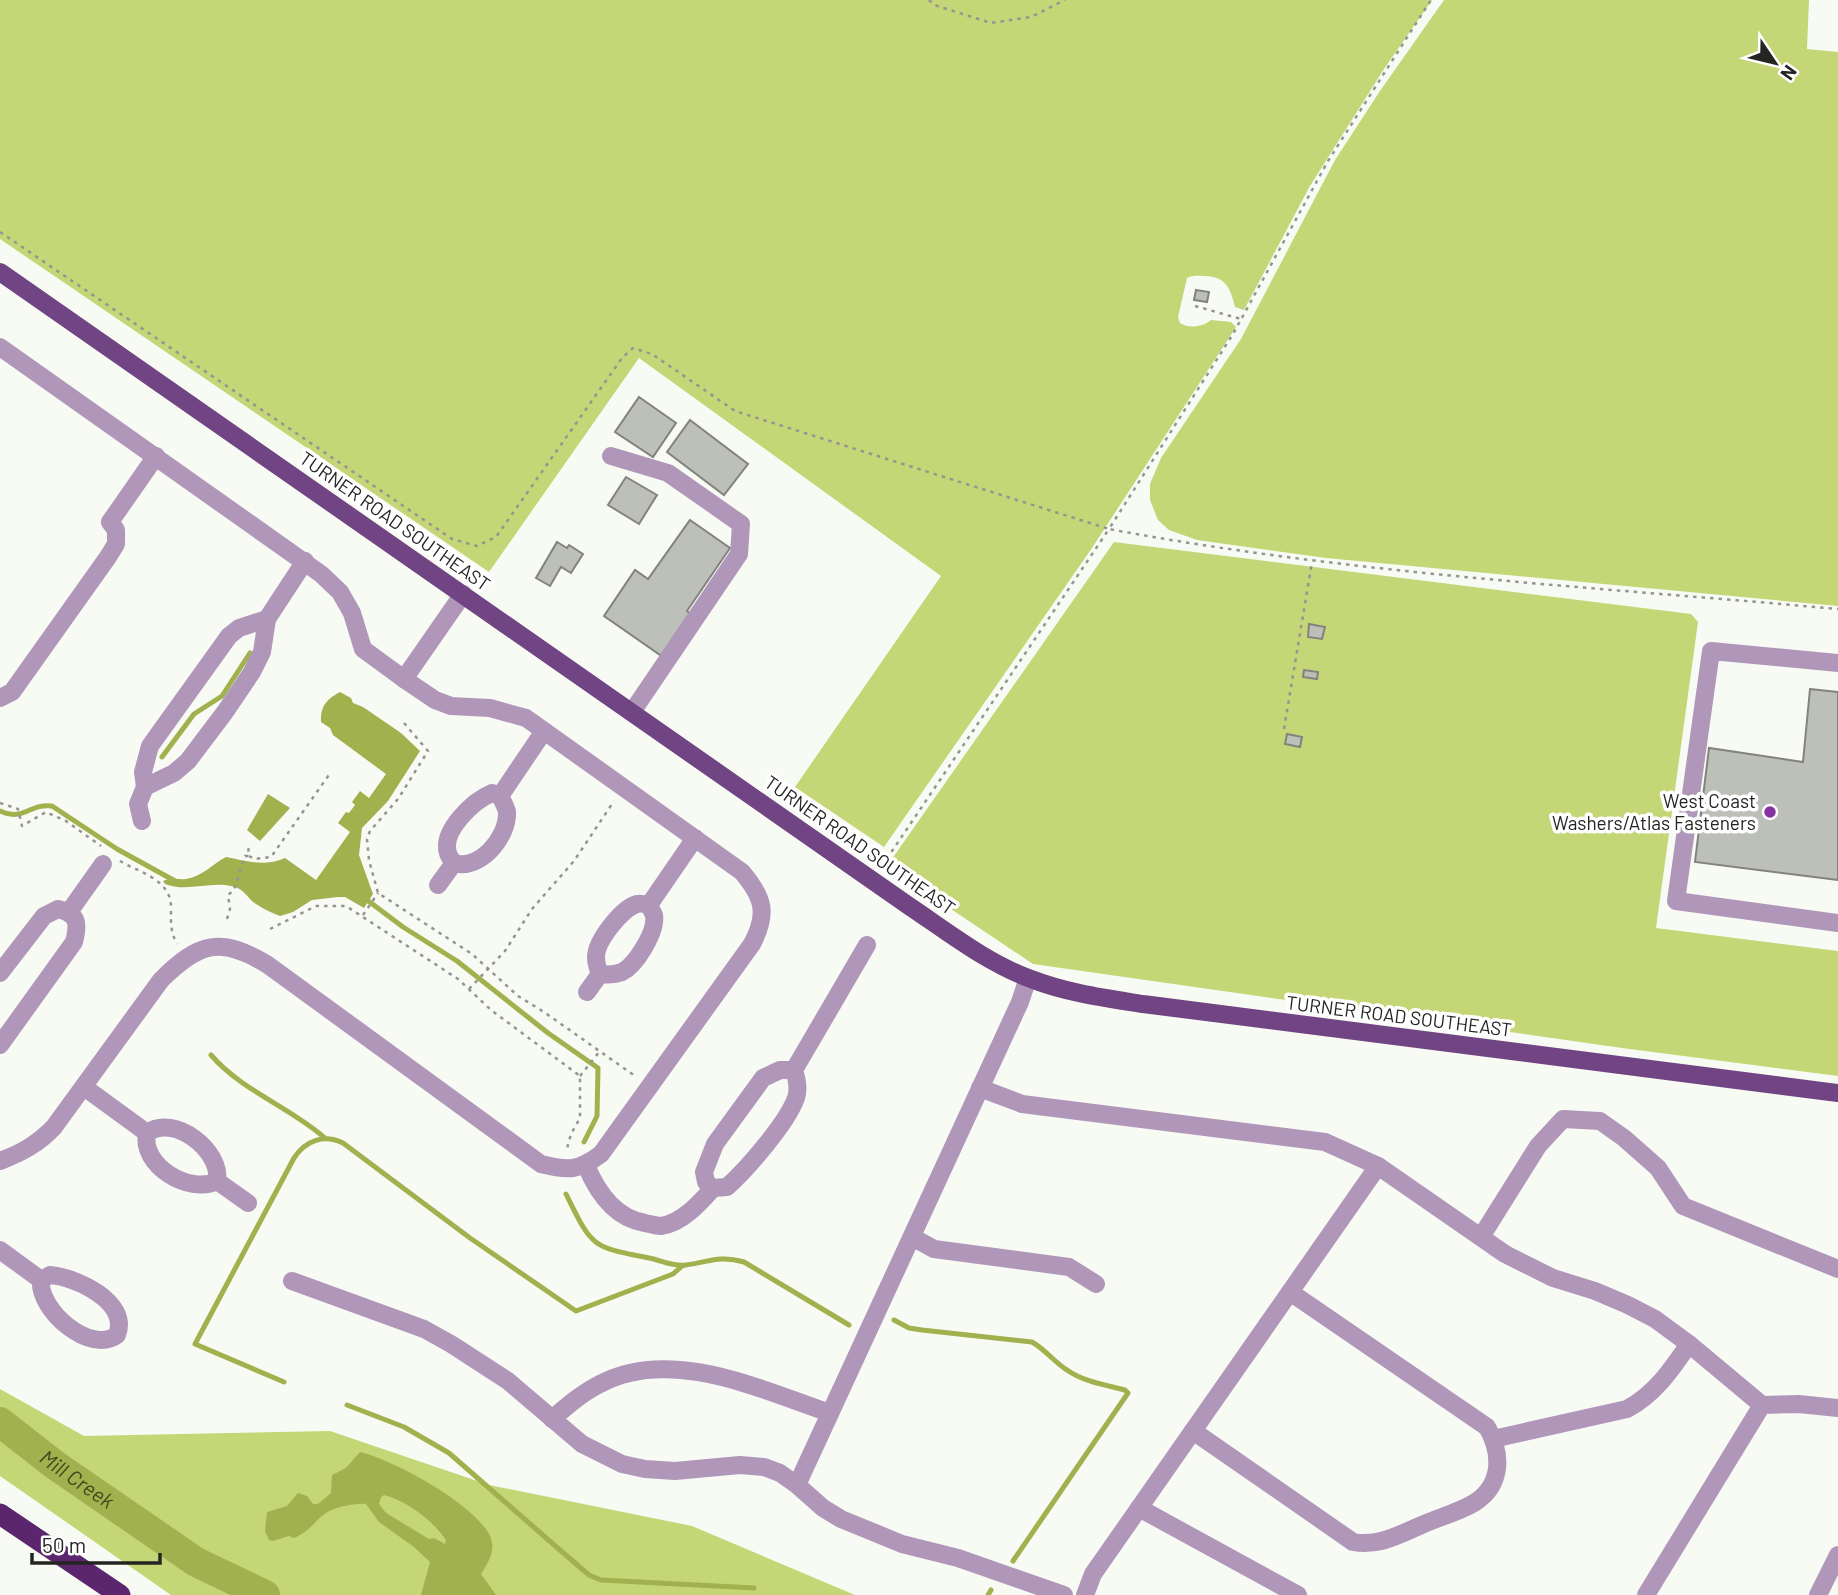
<svg xmlns="http://www.w3.org/2000/svg" width="1838" height="1595" font-family="Barlow,sans-serif">
  <style>
    .green { fill: #c4d676 }
    .water { fill: #a0b14d; fill-rule: evenodd }
    .lines { fill: none; stroke-linecap: round; stroke-linejoin: round }
    .stream { stroke: #a0b14d; stroke-width: 5 }
    .river { stroke: #a0b14d; stroke-width: 30 }
    .building { fill: #bdbfb9; stroke: #82837e; stroke-width: 2 }
    .path { stroke: #959692; stroke-width: 2.5; stroke-dasharray: 3.5 5; stroke-linecap: butt }
    .minor { stroke: #b097ba; stroke-width: 18 }
    .major { stroke: #714583; stroke-width: 18 }
    .highway { stroke: #5b266e; stroke-width: 21 }
    .poi-dot { fill: #8533a2; stroke: #fff; stroke-width: 2.5 }
    .labels { text-anchor: middle; stroke-width: 7; stroke-linejoin: round; paint-order: stroke }
    .street-label { font-size: 19px; fill: #242523; stroke: #fff }
    .poi-label { font-size: 19px; fill: #242523; stroke: #fff; text-anchor: end }
    .water-label { font-size: 21px; font-style: italic; fill: #41481f; stroke: #fff }
  </style>
  <rect width="100%" height="100%" fill="#f8faf4"/>
  <!-- green -->
  <g class="green">
    <path d="M0,0H1432L1384,69L1310,186L1244,310L1235,307C1230,287 1226,277 1205,276C1197,276 1193,275 1187,278L1178,317L1180,323C1189,329 1203,327 1211,320L1231,322L1236,327L1092,548L884,847L795,787L941,576L639,358L489,572L0,239Z"/>
    <polygon points="1444,0 1809,0 1807,49 1838,52 1838,606 1326,558 1197,540 1169,530 1158,520 1150,500 1150,484 1161,458 1241,339 1335,160 1380,91"/>
    <polygon points="1114,542 1691,614 1698,622 1656,928 1838,951 1838,1076 1622,1048 1033,964 887,866"/>
    <polygon points="0,1389 84,1436 330,1431 489,1485 692,1526 855,1595 171,1595 0,1476"/>
  </g>
  <!-- water -->
  <g class="water">
    <path d="M340,692L351,698L353,703L363,707L401,733L420,751L388,801L362,828L359,855L373,894L364,908L345,897H338L312,900L293,912L280,916C272,913 263,909 256,904C248,899 245,890 235,887C211,880 188,893 165,884L163,881C174,877 176,880 186,879C201,877 213,864 226,857C247,861 264,867 285,858L316,880L350,832L338,823L346,812L349,813L355,805L352,802L360,791L369,798L386,774L333,735L330,728L321,722C320,706 327,699 340,692Z"/>
    <polygon points="268,794 290,808 260,841 247,830"/>
    <path d="M360,1452C394,1460 472,1503 489,1534C497,1548 489,1562 481,1574L496,1595H421L430,1562L414,1547L379,1522L366,1504C355,1503 335,1507 326,1513C312,1523 312,1530 294,1538L289,1536L273,1541L269,1540L265,1531L267,1512L287,1506L298,1493L307,1496L313,1504H318L331,1493L332,1475L346,1468ZM384,1495C409,1502 432,1520 446,1540L445,1544L434,1538L429,1539L386,1513L379,1504L381,1497Z"/>
  </g>
  <g class="lines">
    <!-- stream -->
    <g class="stream">
      <polyline points="162,757 194,714 222,696 250,653"/>
      <path d="M0,811C23,822 30,803 52,806L117,849L175,881"/>
      <polyline points="363,897 403,927 457,961 548,1033 598,1068 597,1116 584,1142"/>
      <path d="M211,1055C242,1091 290,1107 325,1138"/>
      <path d="M566,1194C592,1247 591,1247 649,1258C660,1260 674,1267 686,1265C709,1262 719,1255 744,1262L849,1325"/>
      <path d="M894,1320L909,1328L922,1330L1032,1342C1046,1350 1054,1362 1067,1370C1084,1382 1106,1385 1125,1390L1128,1393L1013,1561"/>
      <path d="M284,1382L195,1344L294,1158C306,1140 324,1134 343,1143L470,1238L576,1311L673,1274L682,1266"/>
      <polyline points="347,1405 404,1427 449,1453 553,1544 589,1575 601,1580 754,1588"/>
      <polyline points="988,1595 991,1590"/>
    </g>
    <!-- river -->
    <path class="river" id="s1" d="M0,1422L55,1465L196,1562L265,1595"/>
  </g>
  <!-- building -->
  <g class="building">
    <polygon points="1196,290 1209,292 1207,302 1194,300"/>
    <polygon points="639,397 676,423 653,457 615,432"/>
    <polygon points="690,420 748,464 724,495 667,452"/>
    <polygon points="626,477 657,495 639,524 608,505"/>
    <polygon points="690,520 730,548 687,611 692,615 663,657 604,616 635,570 648,579"/>
    <polygon points="557,542 567,548 569,545 583,554 571,573 561,567 550,586 536,578"/>
    <polygon points="1309,624 1325,627 1322,639 1308,637"/>
    <polygon points="1304,670 1318,672 1317,679 1303,677"/>
    <polygon points="1810,689 1838,692 1838,880 1695,862 1709,748 1803,762"/>
    <polygon points="1287,734 1302,737 1300,747 1285,744"/>
  </g>
  <g class="lines">
    <!-- path -->
    <g class="path">
      <polyline points="929,0 934,5 991,23 1031,17 1065,0"/>
      <polyline points="0,232 452,539 477,546 496,537 622,358 633,348 652,354 735,411 1109,529 1233,334 1328,161 1431,0"/>
      <polyline points="1195,306 1241,319"/>
      <polyline points="404,723 428,751 398,799 370,831 367,839 369,860 378,893 472,954 518,996 544,1012 635,1076"/>
      <polyline points="1284,729 1312,562"/>
      <polyline points="0,803 18,809 22,826 46,812 66,821 101,846"/>
      <polyline points="249,856 255,859 271,857 331,772"/>
      <path d="M120,861C138,872 171,879 171,907C171,922 170,931 177,944"/>
      <path d="M882,866L1109,529C1348,574 1595,587 1838,609"/>
      <polyline points="363,915 378,893"/>
      <polyline points="227,919 230,909 228,895 234,890 245,856 249,856 248,844"/>
      <polyline points="270,929 316,906 346,906 458,979 491,1010 580,1076 580,1118 571,1134 566,1152"/>
      <polyline points="469,989 505,951 532,909 574,861 614,801"/>
      <polyline points="580,1076 600,1051"/>
    </g>
    <!-- minor -->
    <g class="minor">
      <path d="M0,347L321,574L340,592L352,613L363,649L404,679L435,700L451,706L490,708L526,718L742,872C764,898 768,914 752,944L601,1154C578,1171 569,1171 541,1164L268,965C221,936 199,942 161,980L54,1127C38,1144 21,1153 0,1161"/>
      <polyline points="611,456 668,473 741,524 739,554 632,712"/>
      <polyline points="1838,663 1711,651 1676,901 1838,923"/>
      <polyline points="404,679 463,594"/>
      <polyline points="0,698 12,692 108,557 116,544 116,530 110,522 156,456"/>
      <polyline points="145,787 174,773 188,761 225,712 252,672 262,652 267,619 305,561"/>
      <path d="M500,796L492,793C473,801 441,831 448,853C449,857 452,860 454,863C479,871 508,838 507,812C506,807 502,800 500,796L544,731"/>
      <polyline points="142,821 138,804 145,787 143,772 150,746 229,636 239,628 267,619"/>
      <polyline points="438,885 454,863"/>
      <path d="M649,905C645,904 641,903 637,904C622,908 596,941 596,957C596,962 598,969 600,974C608,975 614,975 622,972C636,965 657,931 654,915C653,913 650,907 649,905L695,838"/>
      <polyline points="69,912 103,864"/>
      <path d="M0,973L44,916L58,909C78,914 79,923 74,942L0,1045"/>
      <polyline points="1028,978 1020,1002 797,1485 823,1508 841,1519 902,1544 958,1558 1064,1595"/>
      <polyline points="587,992 600,974"/>
      <path d="M794,1070H780L763,1078L715,1144L704,1172L706,1182L713,1188L727,1187C747,1169 787,1123 796,1098C799,1089 797,1079 794,1070L867,945"/>
      <path d="M84,1087L147,1133C174,1113 222,1151 217,1181C189,1195 140,1165 147,1133"/>
      <polyline points="980,1088 1022,1104 1325,1142 1378,1166"/>
      <path d="M586,1165C597,1192 615,1218 645,1223C650,1224 656,1226 661,1226C682,1223 700,1203 713,1188"/>
      <polyline points="217,1181 248,1203"/>
      <polyline points="912,1237 934,1249 1069,1267 1096,1284"/>
      <polyline points="1481,1237 1538,1146 1563,1119 1600,1121 1624,1138 1658,1168 1683,1206 1838,1269"/>
      <polyline points="0,1250 41,1280"/>
      <path d="M50,1275C76,1277 130,1302 117,1335C90,1355 38,1310 41,1280Z"/>
      <polyline points="292,1281 424,1329 451,1344 508,1381 582,1444 622,1464 645,1469 675,1471 740,1465 764,1467 780,1473 797,1485"/>
      <path d="M552,1419C567,1406 582,1393 600,1384C670,1346 762,1390 830,1413"/>
      <path d="M1193,1431L1353,1542C1379,1547 1400,1534 1424,1524C1440,1517 1459,1512 1474,1503C1503,1485 1502,1453 1487,1427L1290,1292"/>
      <path d="M1493,1439L1627,1409C1655,1394 1671,1370 1689,1344"/>
      <polyline points="1139,1508 1298,1595"/>
      <polyline points="1085,1595 1093,1574 1378,1166 1505,1254 1553,1278 1595,1291 1628,1305 1655,1319 1689,1344 1762,1405"/>
      <polyline points="1646,1595 1762,1405 1799,1404 1838,1408"/>
      <polyline points="1818,1595 1838,1555"/>
    </g>
    <!-- major -->
    <path class="major" d="M0,272L909,906C948,932 987,963 1031,979C1067,993 1105,998 1143,1004L1838,1093"/>
    <!-- highway -->
    <polyline class="highway" points="0,1514 120,1595"/>
  </g>
  <!-- markers -->
  <circle class="poi-dot" cx="1770" cy="812" r="7"/>
  <g class="labels">
    <!-- street labels -->
    <g class="street-label">
      <text transform="translate(395 521) rotate(35)" y="7">TURNER ROAD SOUTHEAST</text>
      <text transform="translate(860 845) rotate(35)" y="7">TURNER ROAD SOUTHEAST</text>
      <text transform="translate(1399 1016) rotate(7)" y="7">TURNER ROAD SOUTHEAST</text>
    </g>
    <!-- poi labels -->
    <g class="poi-label">
      <text x="1756" y="808">West Coast<tspan x="1756" dy="22">Washers/Atlas Fasteners</tspan></text>
    </g>
    <!-- water labels -->
    <g class="water-label">
      <text dy="7" stroke="none"><textPath href="#s1" startOffset="96">Mill Creek</textPath></text>
    </g>
  </g>
  <!-- north arrow -->
  <g transform="translate(1775 63) rotate(125)" stroke="#ffffff" stroke-width="5" paint-order="stroke">
  <path d="M0-5L12 26L0 18L-12 26Z" fill="#242523"/>
  <text y="-10" font-size="19" font-weight="bold" text-anchor="middle" fill="#242523">N</text>
  </g>
  <!-- scale -->
  <path d="M32 1553v10h128v-10" fill="none" stroke="#242523" stroke-width="3.5"/>
  <text x="42" y="1553" font-size="21" fill="#242523" stroke="#ffffff" stroke-width="5" paint-order="stroke">50 m</text>
</svg>
